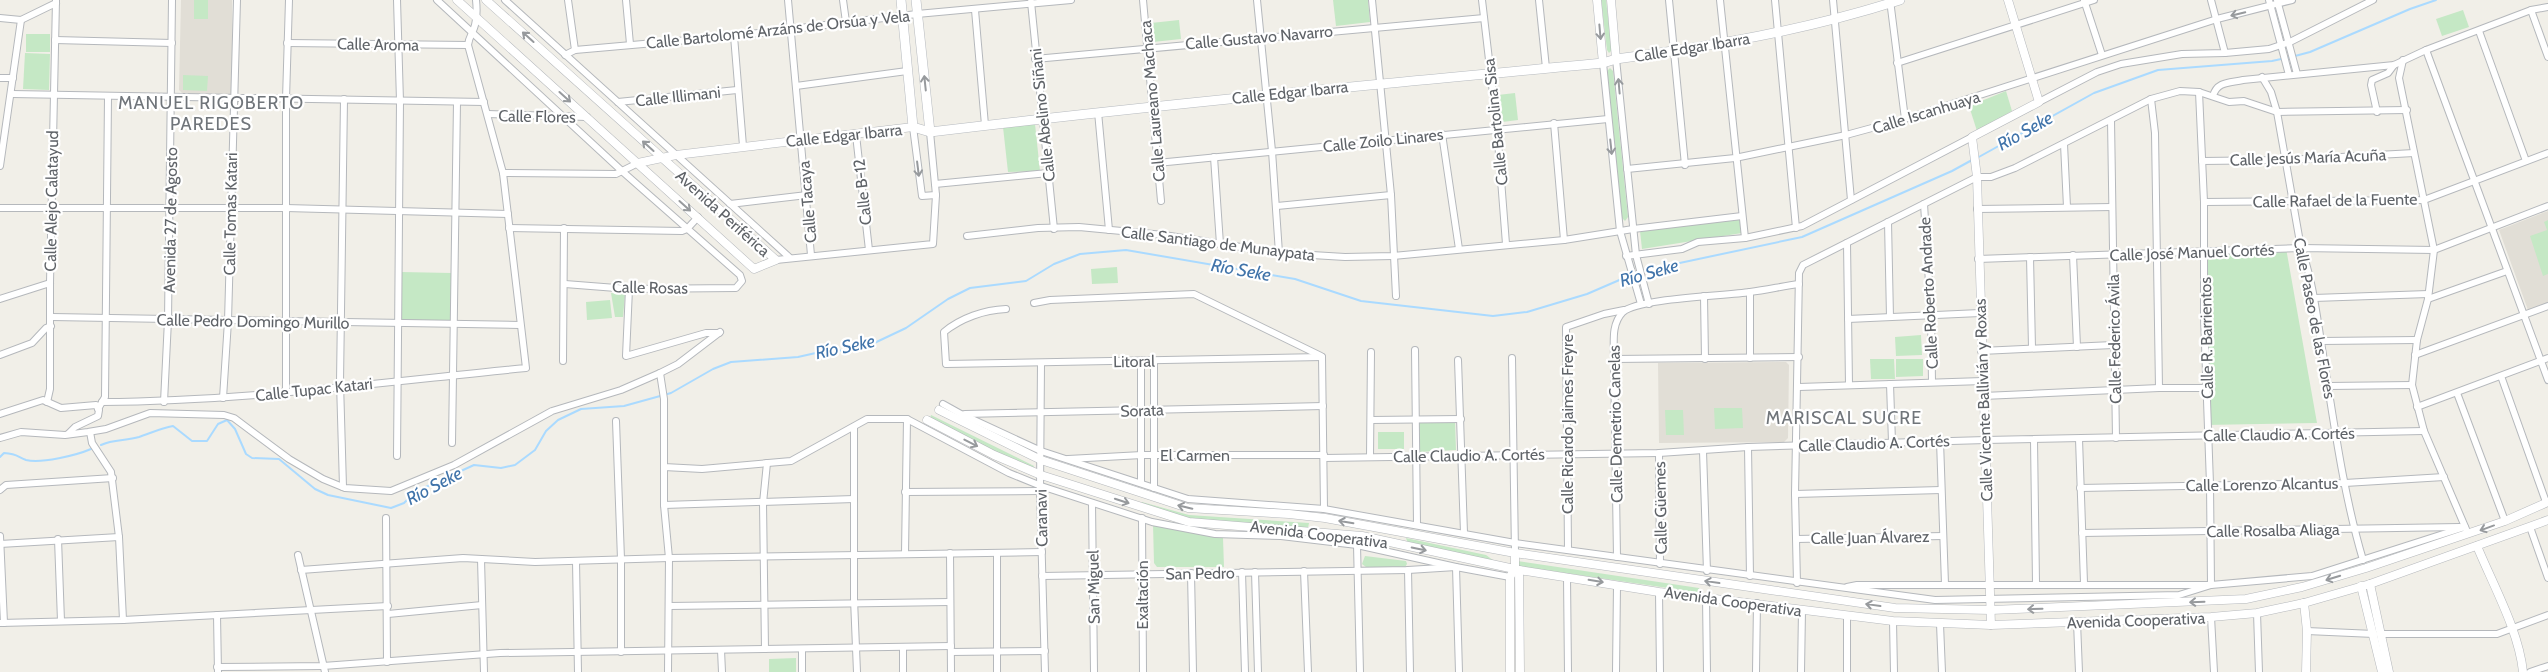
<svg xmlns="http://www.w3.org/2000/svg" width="2548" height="672" font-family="Cabin,sans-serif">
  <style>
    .education { fill: #e1ded6 }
    .green { fill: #c5e8c5 }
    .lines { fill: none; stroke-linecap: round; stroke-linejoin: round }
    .stream { stroke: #aadaff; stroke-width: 2 }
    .minor-casing { stroke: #b5b8bc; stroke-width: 8 }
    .tertiary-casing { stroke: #b5b8bc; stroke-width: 9 }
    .secondary-casing { stroke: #b6babf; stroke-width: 10 }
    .minor { stroke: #fff; stroke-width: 6 }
    .tertiary { stroke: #fff; stroke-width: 8 }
    .secondary { stroke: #fff; stroke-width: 9 }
    .oneway { stroke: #979a9d }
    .labels { text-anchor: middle; stroke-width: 4.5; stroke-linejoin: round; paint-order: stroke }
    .street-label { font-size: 16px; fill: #5f6368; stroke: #fff }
    .neighbourhood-label { font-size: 18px; letter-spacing: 1px; fill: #70757a; stroke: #fff }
    .water-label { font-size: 18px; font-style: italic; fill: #4174aa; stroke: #fff }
  </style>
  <rect width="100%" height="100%" fill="#f1efe8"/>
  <!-- education -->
  <g class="education">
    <polygon points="181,0 232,0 232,93 230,94 182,93 179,90"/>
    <polygon points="2548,211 2548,303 2528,310 2499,230"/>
    <polygon points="1786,362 1789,365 1788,438 1784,442 1659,443 1658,363"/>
  </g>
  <!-- green -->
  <g class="green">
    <rect x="194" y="0" width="14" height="19"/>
    <polygon points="1333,0 1368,0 1370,22 1336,26"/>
    <polygon points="1601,0 1606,0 1612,50 1609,53 1607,50"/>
    <polygon points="2463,10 2469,27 2442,36 2436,19"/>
    <polygon points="1179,20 1181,39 1153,42 1151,23"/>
    <rect x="26" y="34" width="24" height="18"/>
    <polygon points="25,53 50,54 49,90 23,89"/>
    <polygon points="1610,68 1613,71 1628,217 1625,221 1621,217 1607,71"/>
    <polygon points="183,75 208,76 207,91 183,90"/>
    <polygon points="2006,91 2012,111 1977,131 1969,106"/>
    <polygon points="1515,93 1518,120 1502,122 1498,95"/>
    <polygon points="1035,124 1040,171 1008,172 1003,127"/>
    <polygon points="1740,219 1742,233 1642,249 1640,231"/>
    <polygon points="2548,220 2548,274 2543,276 2530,236 2547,230 2544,222"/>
    <polygon points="2286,248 2317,423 2205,425 2205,317 2200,251"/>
    <polygon points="1117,267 1118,283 1092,284 1091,269"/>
    <polygon points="401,272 452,273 451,321 401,320"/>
    <polygon points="611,293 625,294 623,317 615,317"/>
    <polygon points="610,300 612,318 587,320 586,302"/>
    <polygon points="1921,335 1922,355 1896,356 1895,337"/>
    <polygon points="1870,359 1894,359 1895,379 1871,379"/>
    <polygon points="1896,359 1923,359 1923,376 1896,377"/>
    <polygon points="1714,408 1742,408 1743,428 1715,429"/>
    <polygon points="1665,410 1683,410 1684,435 1666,435"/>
    <polygon points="931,415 1034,466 1032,471 930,419"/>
    <polygon points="1455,421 1456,450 1418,452 1416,423"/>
    <rect x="1378" y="432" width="26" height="17"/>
    <polygon points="1142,502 1189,515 1309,523 1308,528 1188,522 1141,508"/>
    <polygon points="1153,524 1223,538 1224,567 1157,567 1154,563"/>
    <polygon points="1406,538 1486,555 1497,563 1408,544"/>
    <polygon points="1365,556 1406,561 1407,564 1405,567 1366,567 1362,564"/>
    <polygon points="1517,561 1699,588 1702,593 1518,566"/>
    <polygon points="796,658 796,672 769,672 769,659"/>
  </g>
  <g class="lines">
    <!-- stream -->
    <g class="stream">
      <polyline points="2295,56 2310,52 2410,9 2436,0"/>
      <polyline points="1977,158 2094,93 2158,70 2272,61 2290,57"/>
      <polyline points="1642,271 1802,237 1952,171 1972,160"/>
      <path d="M101,445C113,439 126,441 139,437C151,433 161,428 173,426L192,441H207L218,424L227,420L235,429L246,454L252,458L279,459L315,489L328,495L391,508L404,503L415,492L474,465L501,468L515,465L535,450L546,431L558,420L581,409L624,406L671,393L713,369L731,362L798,357L829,350L850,351L868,346L906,328L948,299L970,288L1026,281L1054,264L1080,254L1126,250L1295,279L1361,301L1493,316L1527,312L1587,294L1631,275"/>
      <path d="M0,457L4,453C18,454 16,456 26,460C41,464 77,455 91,449"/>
    </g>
    <!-- minor casing -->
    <g class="minor-casing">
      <g id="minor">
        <polyline points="437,0 623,172 740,275 742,281 736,288 629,289 565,284"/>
        <polyline points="505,0 789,257"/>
        <polyline points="626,0 630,44"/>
        <polyline points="788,0 811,255"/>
        <polyline points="843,0 846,22"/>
        <polyline points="1143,0 1161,201"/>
        <polyline points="1257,0 1272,151 1279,253"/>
        <polyline points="1372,0 1391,195 1396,296"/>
        <polyline points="1482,0 1497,128 1506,244"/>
        <polyline points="1539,0 1546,68"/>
        <polyline points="1669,0 1685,165"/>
        <polyline points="1720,0 1745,238"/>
        <polyline points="1775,0 1796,228"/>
        <polyline points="1833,0 1851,200"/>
        <polyline points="1890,0 1905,119"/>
        <polyline points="2084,0 2102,55"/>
        <polyline points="2211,0 2225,53"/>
        <polyline points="2269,0 2289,75"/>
        <polyline points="2277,0 2297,74"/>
        <polyline points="1031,2 1054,229"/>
        <polyline points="975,10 985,125"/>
        <polyline points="2531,10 2548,57"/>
        <polyline points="0,18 21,20 56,3"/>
        <polyline points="2479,31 2526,161"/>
        <polyline points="734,36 743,146"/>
        <polyline points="55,40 172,43"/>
        <polyline points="287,43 468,45"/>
        <polyline points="575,50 734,36 917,14 1071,0"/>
        <polyline points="2426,50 2548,380"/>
        <polyline points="565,55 575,50 568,0"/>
        <polyline points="1035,59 1484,18"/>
        <polyline points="1616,59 1636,255 1649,304"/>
        <polyline points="2403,60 2399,78 2434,250 2428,299 2417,340 2412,385 2424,431 2466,529"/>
        <polyline points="1603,63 1620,231 1641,304"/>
        <polyline points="1897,63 2094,0"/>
        <path d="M2262,77L2271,92L2277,112L2301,248C2312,278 2316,310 2321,342C2333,415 2342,489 2363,560"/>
        <polyline points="0,78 13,78"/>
        <polyline points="796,86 907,71"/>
        <polyline points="12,94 484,102"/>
        <path d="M2213,96C2217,81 2230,83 2243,80L2394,65L2426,50L2531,10L2548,7"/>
        <polyline points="2151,99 2155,133 2159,388"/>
        <polyline points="618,102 737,90"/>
        <polyline points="2039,102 2097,72 2121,64 2182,54 2225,53 2269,49 2290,42 2373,0"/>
        <polyline points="1098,112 1109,230"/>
        <polyline points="2377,112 2371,85 2372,80 2388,73 2394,65"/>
        <polyline points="488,114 587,117"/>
        <polyline points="2111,120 2116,438"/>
        <polyline points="1554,123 1564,240"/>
        <polyline points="913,127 922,196 936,195"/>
        <polyline points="1442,134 1459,249"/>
        <polyline points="856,135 869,250"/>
        <polyline points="2064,144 2067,207"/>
        <polyline points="1214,157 1220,244"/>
        <polyline points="2202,161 2286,160 2414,153"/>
        <polyline points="1157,163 1608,119"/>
        <polyline points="0,166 21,20"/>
        <polyline points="1627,169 1735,158 1846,135 1905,119 2217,19 2292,0"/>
        <polyline points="503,173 616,174 638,163"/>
        <polyline points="935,184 1048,173"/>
        <polyline points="2204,202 2424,200 2548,153"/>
        <polyline points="730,204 807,195"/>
        <polyline points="1924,204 1931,314 1932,382"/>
        <polyline points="1277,206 1391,195"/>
        <polyline points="0,208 286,208 508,214"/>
        <polyline points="1977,209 2112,207"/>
        <polyline points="1888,222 1890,317"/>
        <polyline points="509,228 682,231 687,229 698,217"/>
        <polyline points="967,236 1038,228 1079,227 1164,235 1279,253 1345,257 1393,256 1564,240 1633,229 1742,216"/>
        <polyline points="1847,243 1849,385"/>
        <polyline points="2073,255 2077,347"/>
        <polyline points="1626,256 1682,249 1698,242 1745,238 1802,226 1972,137"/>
        <polyline points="2030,257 2032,348"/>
        <polyline points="1978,259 2301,248 2434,250 2548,206"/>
        <polyline points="776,260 933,244 936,195 930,132"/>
        <polyline points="629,289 626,356 706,333 719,333"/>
        <polyline points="1750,292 1750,358"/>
        <polyline points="1704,296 1705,359"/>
        <polyline points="2314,298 2428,294"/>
        <polyline points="0,299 50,283"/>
        <polyline points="2428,299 2507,271"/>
        <polyline points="1034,303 1050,300 1194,294 1321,356"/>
        <path d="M1006,309C984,310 961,318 944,332L946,364L1322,357"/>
        <polyline points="52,317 520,325"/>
        <polyline points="1848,319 1980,313"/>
        <polyline points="2321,341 2417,340"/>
        <polyline points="1415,350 1417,524"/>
        <polyline points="1981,351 2113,345"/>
        <polyline points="0,355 32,343 46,328 51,326"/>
        <polyline points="2415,355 2548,306"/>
        <polyline points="1322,357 1324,509"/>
        <polyline points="1512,358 1515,553"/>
        <polyline points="1614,359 1799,357"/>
        <polyline points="1458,360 1464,533"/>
        <polyline points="563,361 564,228"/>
        <polyline points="1141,361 1141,483"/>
        <polyline points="1154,361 1154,488"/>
        <polyline points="1041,363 1040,491 1045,672"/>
        <polyline points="660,373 664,399 664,467 702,469 791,461 867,419 907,419 1009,473 1041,486 1152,522 1215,534 1281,536 1357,545 1456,567 1459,672"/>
        <polyline points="2501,376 2546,502"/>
        <polyline points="1890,384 1892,442"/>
        <polyline points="2329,386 2412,385"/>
        <polyline points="1799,387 1983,381"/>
        <polyline points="286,392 286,99 289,0"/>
        <polyline points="2457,393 2505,521"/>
        <polyline points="1983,396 2159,388 2207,388"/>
        <polyline points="223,398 228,321 237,0"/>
        <polyline points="47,402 50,389 50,283 56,0"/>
        <path d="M102,402C244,401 385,382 526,368L503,173L468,45C469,36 473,33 475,25C477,17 477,9 476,0"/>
        <polyline points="164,402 168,320 172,0"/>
        <polyline points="943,404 961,414 1041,451 1188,499 1324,509 1515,543 1935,600 2179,595 2211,585 2210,484 2204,317 2204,202 2199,92"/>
        <polyline points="2417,407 2548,358"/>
        <polyline points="98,409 105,397 108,97"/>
        <polyline points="0,414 43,400 61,408 96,405 99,410 98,416 75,427 68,434"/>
        <polyline points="965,414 1323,406"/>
        <polyline points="1371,420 1461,419"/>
        <polyline points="616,421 621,559 621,652"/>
        <polyline points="854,427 854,599 857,672"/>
        <polyline points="90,432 92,443 111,472 119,537"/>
        <polyline points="0,438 21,432 65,435 88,432 106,429 150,413 224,415 234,418 289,459 323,479 345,488 391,491 454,465 552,411 621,390 660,373 678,364 720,332"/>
        <polyline points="2079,439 2084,583"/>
        <polyline points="2034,440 2036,583"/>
        <polyline points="1940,441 1945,584"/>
        <polyline points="452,443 457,102"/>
        <polyline points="1748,447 1750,576"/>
        <polyline points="1703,451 1707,571"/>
        <polyline points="1659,453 1660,564"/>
        <polyline points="397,456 400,101 397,0"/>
        <polyline points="1370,457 1371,352"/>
        <polyline points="1324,458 1659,453 1748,447 1986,440 2424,431"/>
        <polyline points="1068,459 1142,455 1324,455"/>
        <polyline points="664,467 664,505 669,558 668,672"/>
        <polyline points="343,487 340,382 344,99"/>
        <polyline points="2080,488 2345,483 2444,477"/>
        <polyline points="0,490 6,485 113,478"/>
        <polyline points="905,492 1040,491"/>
        <polyline points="1795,494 1941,490"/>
        <polyline points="1092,503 1094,672"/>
        <polyline points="664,505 854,499"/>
        <polyline points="386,518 387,662"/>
        <polyline points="1142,518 1143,672"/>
        <polyline points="2530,527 2548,578"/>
        <polyline points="2082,533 2460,527"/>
        <polyline points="0,536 4,623"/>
        <polyline points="58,539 61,621"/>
        <polyline points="1797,539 1943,536"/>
        <polyline points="0,544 119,537 123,620"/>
        <polyline points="1357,545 1360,672"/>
        <polyline points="1568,550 1566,327 1604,314 1624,310"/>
        <polyline points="950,553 951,672"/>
        <polyline points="997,553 997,672"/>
        <polyline points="905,554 907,419"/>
        <polyline points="298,555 325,672"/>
        <path d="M1617,557L1614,359C1614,342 1611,324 1623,312C1638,298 1726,296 1750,292C1767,290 1783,286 1799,284"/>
        <polyline points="481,559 484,672"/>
        <polyline points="576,561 578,672"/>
        <polyline points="301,570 463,558 535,562 669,558 1042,552"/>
        <polyline points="1408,570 1410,672"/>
        <polyline points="1304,571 1308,672"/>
        <polyline points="1242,572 1245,672"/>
        <polyline points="1255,572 1258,672"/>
        <polyline points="1191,573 1193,672"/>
        <polyline points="1042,576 1408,570 1456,567 1510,577"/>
        <polyline points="1567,577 1568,672"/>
        <polyline points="1797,583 1795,494 1799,273 1803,265 1977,177 1991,177 2015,168 2151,99 2180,91 2199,92 2229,102 2244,101 2277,112 2407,110"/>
        <polyline points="1847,587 1857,585 2211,585 2312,576 2465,527"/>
        <polyline points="1659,592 1660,672"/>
        <polyline points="1706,597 1707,672"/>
        <polyline points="669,606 950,602"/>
        <polyline points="2257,613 2259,672"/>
        <polyline points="388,614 482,605"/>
        <polyline points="217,615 218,672"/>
        <polyline points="2211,617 2214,672"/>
        <polyline points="1893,621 1894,672"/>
        <polyline points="2077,622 2079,672"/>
        <polyline points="0,623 123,620 388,606"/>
        <polyline points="1940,624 1942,672"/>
        <polyline points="2307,631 2374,634"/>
        <polyline points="2382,634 2497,634 2548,615"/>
        <polyline points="903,647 903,672"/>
        <polyline points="765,649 763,503 767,463"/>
        <polyline points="802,649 802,672"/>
        <polyline points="721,650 722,672"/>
        <polyline points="951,652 1045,651"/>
        <polyline points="217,667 323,666 500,653 951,646"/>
        <polyline points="1616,672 1617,585"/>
        <polyline points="1756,672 1757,603"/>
        <polyline points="1801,672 1802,610"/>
        <polyline points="1847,672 1847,617"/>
        <polyline points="2530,672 2548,666"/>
      </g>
    </g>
    <!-- tertiary casing -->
    <g class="tertiary-casing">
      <g id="tertiary">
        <polyline points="457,0 754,269 776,260 486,0"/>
        <polyline points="1597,0 1603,63"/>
        <polyline points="1611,0 1616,59"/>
        <polyline points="638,163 676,155 913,127"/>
        <polyline points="939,410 1041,460 1188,508 1289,514 1325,518 1515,553 1895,608 1991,610 2246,599 2302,587 2366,568 2505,521 2548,502"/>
        <polyline points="927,420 994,455 1041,475 1189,522 1362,536 1519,570 1659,592 1893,621 1991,625 2211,617 2257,613 2304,603 2370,584 2548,520"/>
        <path d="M2477,546C2493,585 2519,631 2523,672"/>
        <polyline points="1519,570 1520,672"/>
        <polyline points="2370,584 2389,672"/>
        <polyline points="2361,586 2382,672"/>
        <polyline points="2304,603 2307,631 2306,672"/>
        <polyline points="1991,625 1977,177 1972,137 2039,102 2008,0"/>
        <polyline points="1510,672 1510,577 1515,568 1515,553"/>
      </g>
    </g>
    <!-- secondary casing -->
    <g class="secondary-casing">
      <g id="secondary">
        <path d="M901,0L913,127L930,132C1154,105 1378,84 1603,63L1616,59C1713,46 1807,30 1900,0"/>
        <polyline points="916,0 930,132"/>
      </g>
    </g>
    <!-- minor -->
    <use href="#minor" class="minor"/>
    <!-- tertiary -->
    <use href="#tertiary" class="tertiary"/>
    <!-- secondary -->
    <use href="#secondary" class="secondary"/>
  </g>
  <!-- one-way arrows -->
  <defs><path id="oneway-shaft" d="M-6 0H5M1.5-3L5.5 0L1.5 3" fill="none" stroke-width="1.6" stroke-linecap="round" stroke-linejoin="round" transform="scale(1.25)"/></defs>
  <g class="oneway">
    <use href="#oneway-shaft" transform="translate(2238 14) rotate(166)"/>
    <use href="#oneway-shaft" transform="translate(1600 32) rotate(85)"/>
    <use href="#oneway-shaft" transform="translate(528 37) rotate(-138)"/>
    <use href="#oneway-shaft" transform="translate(925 83) rotate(-96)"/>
    <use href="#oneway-shaft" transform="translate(1619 86) rotate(-95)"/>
    <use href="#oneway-shaft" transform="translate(565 97) rotate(42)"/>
    <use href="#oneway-shaft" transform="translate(648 146) rotate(-138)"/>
    <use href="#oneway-shaft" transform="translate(1611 147) rotate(84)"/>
    <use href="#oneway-shaft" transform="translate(918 169) rotate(83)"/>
    <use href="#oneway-shaft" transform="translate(685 206) rotate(42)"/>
    <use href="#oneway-shaft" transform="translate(971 443) rotate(27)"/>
    <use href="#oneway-shaft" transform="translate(1122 501) rotate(18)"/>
    <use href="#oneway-shaft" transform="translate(1185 507) rotate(-167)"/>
    <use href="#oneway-shaft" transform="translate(1346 522) rotate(-171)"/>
    <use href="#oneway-shaft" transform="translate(2487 528) rotate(160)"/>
    <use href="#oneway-shaft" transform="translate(1419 549) rotate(12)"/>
    <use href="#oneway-shaft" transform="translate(2333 578) rotate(163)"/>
    <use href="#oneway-shaft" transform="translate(1596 581) rotate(9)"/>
    <use href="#oneway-shaft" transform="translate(1712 582) rotate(-172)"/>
    <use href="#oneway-shaft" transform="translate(2197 602) rotate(178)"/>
    <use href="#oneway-shaft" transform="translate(1873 605) rotate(-172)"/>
    <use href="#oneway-shaft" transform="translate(2035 609) rotate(178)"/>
  </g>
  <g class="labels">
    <!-- street labels -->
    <g class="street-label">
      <text transform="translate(778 29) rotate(-6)" y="6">Calle Bartolomé Arzáns de Orsúa y Vela</text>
      <text transform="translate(1259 37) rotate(-5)" y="6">Calle Gustavo Navarro</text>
      <text transform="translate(378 44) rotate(1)" y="6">Calle Aroma</text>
      <text transform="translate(1692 47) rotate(-9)" y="6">Calle Edgar Ibarra</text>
      <text transform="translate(1290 92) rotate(-6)" y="6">Calle Edgar Ibarra</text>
      <text transform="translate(678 96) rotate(-6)" y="6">Calle Illimani</text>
      <text transform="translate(1152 101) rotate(-95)" y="6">Calle Laureano Machaca</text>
      <text transform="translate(1926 112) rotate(-17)" y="6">Calle Iscanhuaya</text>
      <text transform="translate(1042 115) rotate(-96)" y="6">Calle Abelino Siñani</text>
      <text transform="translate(537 116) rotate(1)" y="6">Calle Flores</text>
      <text transform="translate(1495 122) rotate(-96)" y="6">Calle Bartolina Sisa</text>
      <text transform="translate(844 135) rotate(-6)" y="6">Calle Edgar Ibarra</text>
      <text transform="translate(1383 140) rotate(-6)" y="6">Calle Zoilo Linares</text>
      <text transform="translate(2308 157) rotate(-2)" y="6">Calle Jesús María Acuña</text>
      <text transform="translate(862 192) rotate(-96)" y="6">Calle B-12</text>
      <text transform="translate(2335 200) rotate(-1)" y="6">Calle Rafael de la Fuente</text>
      <text transform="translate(51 201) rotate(-89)" y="6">Calle Alejo Calatayud</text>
      <text transform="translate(807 202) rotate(-95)" y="6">Calle Tacaya</text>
      <text transform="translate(723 213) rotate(42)" y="6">Avenida Periférica</text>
      <text transform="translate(230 214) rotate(-89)" y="6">Calle Tomas Katari</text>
      <text transform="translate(170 220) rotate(-89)" y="6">Avenida 27 de Agosto</text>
      <text transform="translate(1218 243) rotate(7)" y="6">Calle Santiago de Munaypata</text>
      <text transform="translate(2192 252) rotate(-2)" y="6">Calle José Manuel Cortés</text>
      <text transform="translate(650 287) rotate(1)" y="6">Calle Rosas</text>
      <text transform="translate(1928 293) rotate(-93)" y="6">Calle Roberto Andrade</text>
      <text transform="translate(2315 318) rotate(79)" y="6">Calle Paseo de las Flores</text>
      <text transform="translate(253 321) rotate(1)" y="6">Calle Pedro Domingo Murillo</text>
      <text transform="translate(2206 338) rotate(-91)" y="6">Calle R. Barrientos</text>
      <text transform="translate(2114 339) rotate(-91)" y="6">Calle Federico Ávila</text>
      <text transform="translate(1134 361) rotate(-1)" y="6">Litoral</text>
      <text transform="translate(314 389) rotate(-6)" y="6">Calle Tupac Katari</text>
      <text transform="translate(1983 400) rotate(-92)" y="6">Calle Vicente Ballivián y Roxas</text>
      <text transform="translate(1142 410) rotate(-2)" y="6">Sorata</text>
      <text transform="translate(1567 424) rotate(-90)" y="6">Calle Ricardo Jaimes Freyre</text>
      <text transform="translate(1615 424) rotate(-91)" y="6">Calle Demetrio Canelas</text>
      <text transform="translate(2279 434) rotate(-1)" y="6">Calle Claudio A. Cortés</text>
      <text transform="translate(1874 443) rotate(-2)" y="6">Calle Claudio A. Cortés</text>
      <text x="1195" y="461">El Carmen</text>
      <text transform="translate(1469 455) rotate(-1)" y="6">Calle Claudio A. Cortés</text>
      <text transform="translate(2262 484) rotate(-1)" y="6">Calle Lorenzo Alcantus</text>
      <text transform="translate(1660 508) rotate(-91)" y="6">Calle Güemes</text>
      <text transform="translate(1041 518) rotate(-91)" y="6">Caranavi</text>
      <text transform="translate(2273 530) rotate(-1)" y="6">Calle Rosalba Aliaga</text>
      <text transform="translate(1319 534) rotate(7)" y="6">Avenida Cooperativa</text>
      <text transform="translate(1870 537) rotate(-1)" y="6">Calle Juan Álvarez</text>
      <text transform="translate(1200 573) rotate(-1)" y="6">San Pedro</text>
      <text transform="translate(1093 587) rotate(-91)" y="6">San Miguel</text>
      <text transform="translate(1142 595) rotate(-90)" y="6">Exaltación</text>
      <text transform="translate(1733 601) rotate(8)" y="6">Avenida Cooperativa</text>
      <text transform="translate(2136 620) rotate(-2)" y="6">Avenida Cooperativa</text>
    </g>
    <!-- neighbourhood labels -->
    <g class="neighbourhood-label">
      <text x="211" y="109">MANUEL RIGOBERTO<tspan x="211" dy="21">PAREDES</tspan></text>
      <text x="1844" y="424">MARISCAL SUCRE</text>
    </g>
    <!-- water labels -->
    <g class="water-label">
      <text transform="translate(2025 131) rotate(-29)" y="6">Río Seke</text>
      <text transform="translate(1241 270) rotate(10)" y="6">Río Seke</text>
      <text transform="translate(1649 273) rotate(-16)" y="6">Río Seke</text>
      <text transform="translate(845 347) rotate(-12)" y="6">Río Seke</text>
      <text transform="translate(434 486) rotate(-28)" y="6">Río Seke</text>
    </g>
  </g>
</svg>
